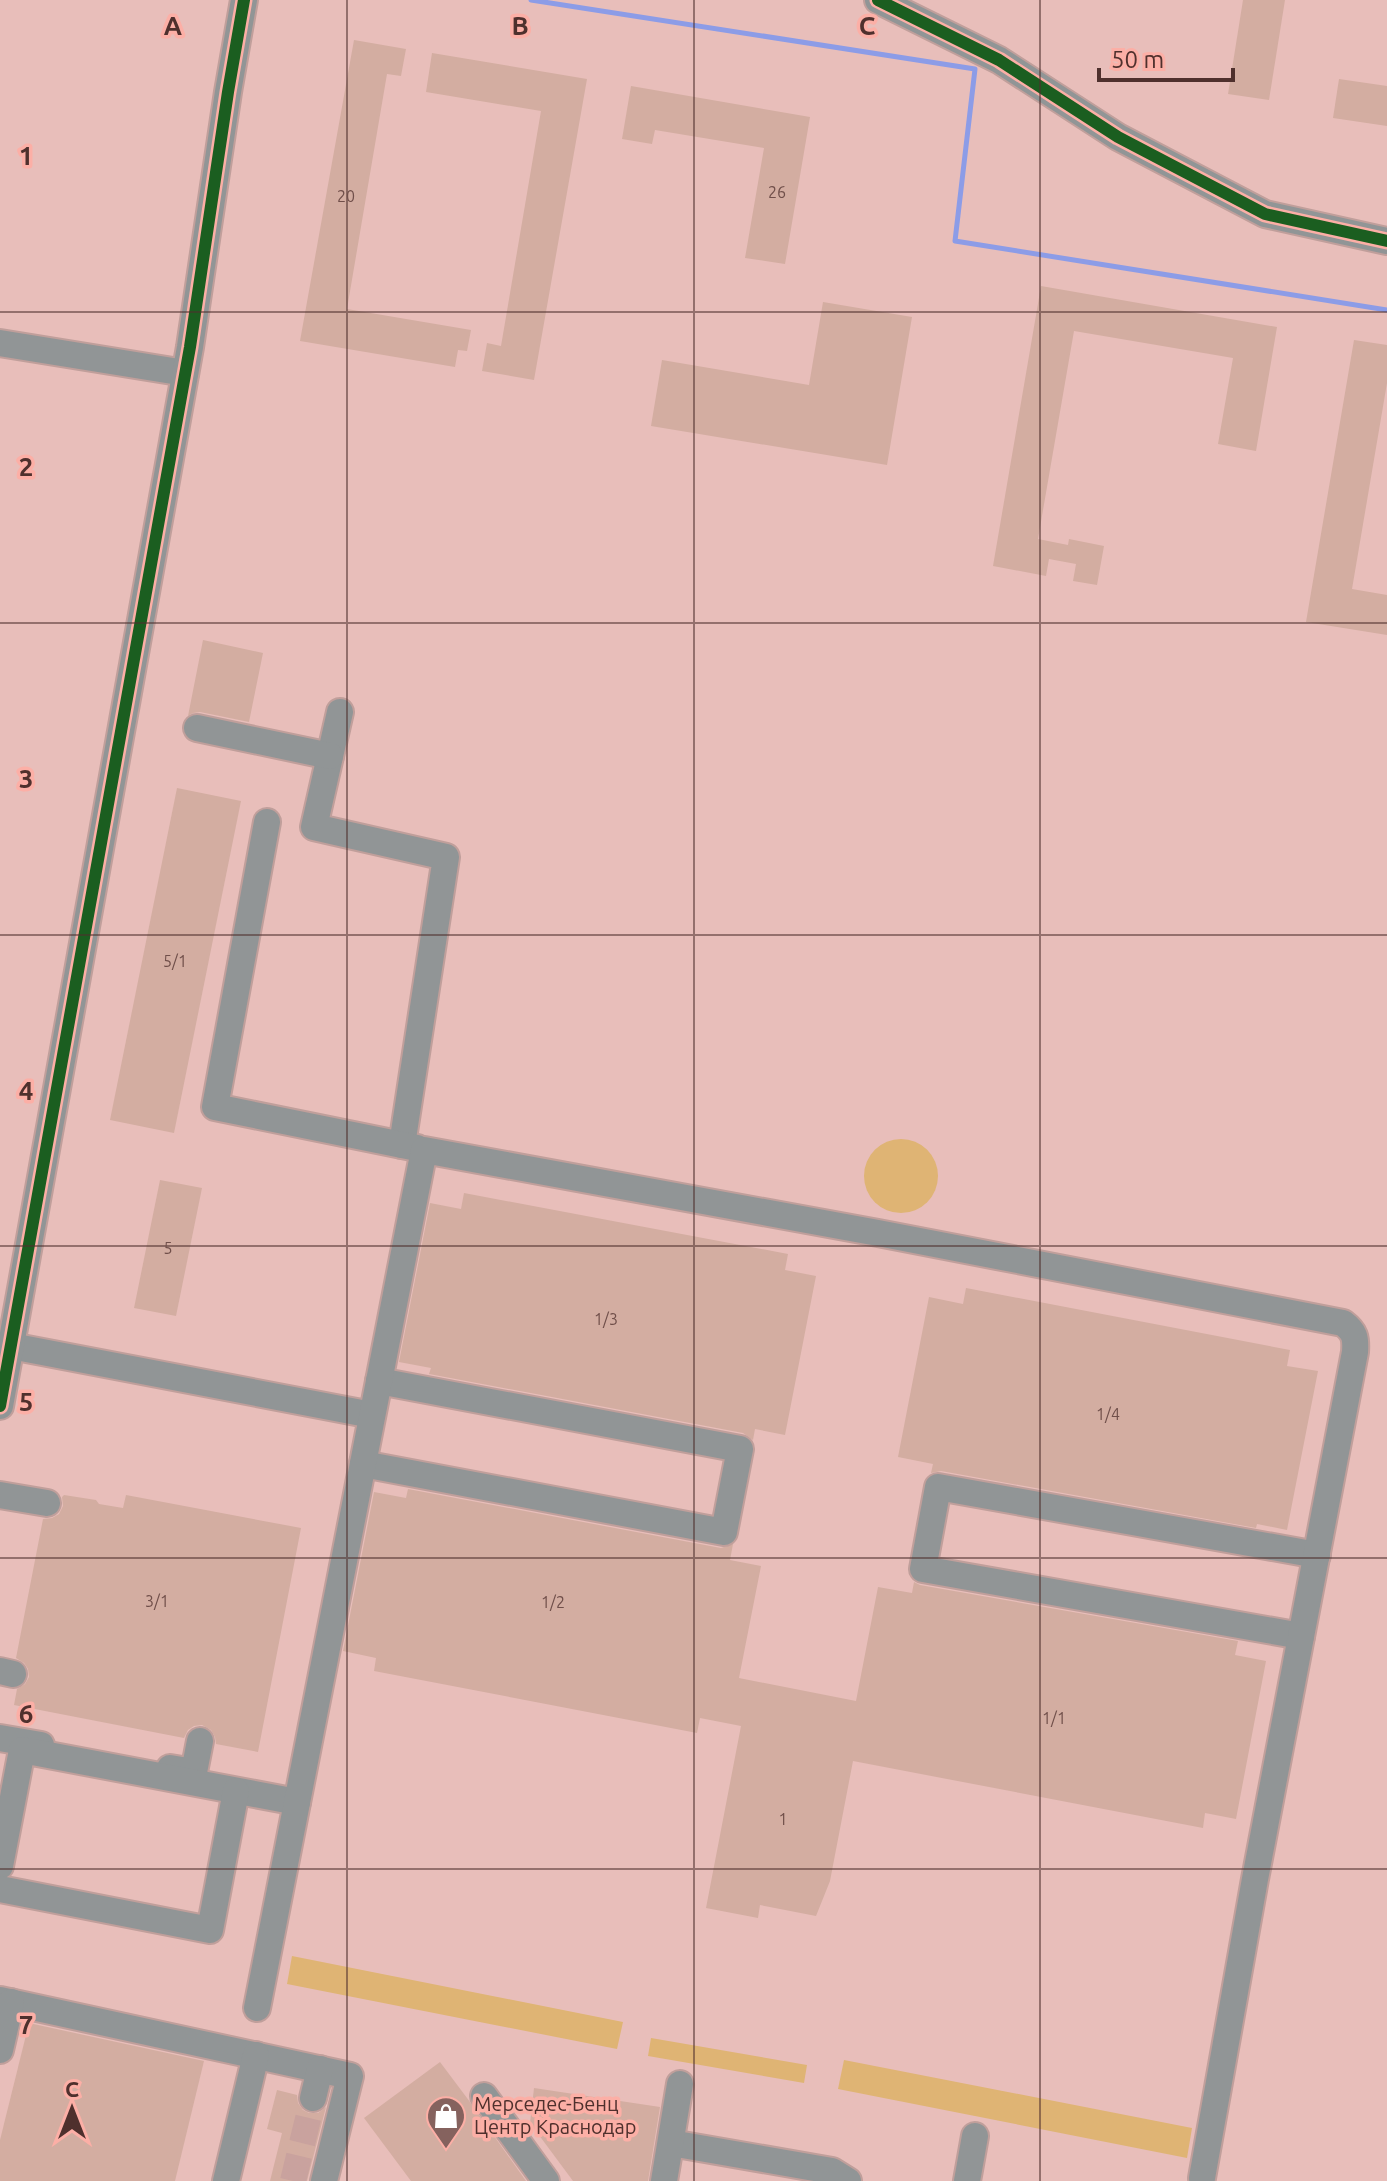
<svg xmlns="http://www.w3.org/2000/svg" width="1387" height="2181" font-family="Ubuntu,sans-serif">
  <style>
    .green { fill: #dfb474 }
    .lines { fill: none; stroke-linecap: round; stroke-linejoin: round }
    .stream { stroke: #8c9ce7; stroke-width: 5 }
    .building { fill: #d3ada1 }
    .minor-tunnel { stroke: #c9a29e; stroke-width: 26; stroke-dasharray: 26 13; stroke-linecap: butt }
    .minor-casing { stroke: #c09f9b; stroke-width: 30 }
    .minor { stroke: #919596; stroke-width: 26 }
    .cycleway-casing { stroke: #fcafa6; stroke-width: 17 }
    .cycleway { stroke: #1b5e20; stroke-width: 12 }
    .grid { fill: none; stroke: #4f302d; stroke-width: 2; stroke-opacity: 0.55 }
    .labels { text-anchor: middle; stroke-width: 7; stroke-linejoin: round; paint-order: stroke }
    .number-label { font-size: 16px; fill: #704f4a }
    .poi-label { font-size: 20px; fill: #4f302d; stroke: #fcafa6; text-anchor: start }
    .grid-label { font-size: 26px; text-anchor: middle; font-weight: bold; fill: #4f302d; stroke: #fcafa6; stroke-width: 7; stroke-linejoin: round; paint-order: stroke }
  </style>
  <rect width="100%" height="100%" fill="#e8beba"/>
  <!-- green -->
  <g class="green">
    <circle cx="901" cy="1176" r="37"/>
    <polygon points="292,1956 623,2022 617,2049 287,1984"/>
    <polygon points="651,2038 807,2065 804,2083 648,2056"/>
    <polygon points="844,2060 1192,2128 1187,2158 838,2089"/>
  </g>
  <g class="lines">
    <!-- stream -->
    <polyline class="stream" points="531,0 975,69 955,241 1387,310"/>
  </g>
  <!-- building -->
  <g class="building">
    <polygon points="1243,0 1285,0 1269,100 1228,94"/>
    <polygon points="354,40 406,49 401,76 387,74 347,309 471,330 467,351 458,350 455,367 300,341"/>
    <polygon points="432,53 587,79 534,380 482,371 487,343 501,346 541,111 426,92"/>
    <polygon points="1339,79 1387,86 1387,126 1333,118"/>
    <polygon points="631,86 810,117 785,264 745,258 764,148 655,130 652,144 622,139"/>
    <polygon points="1041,286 1277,327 1256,451 1218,444 1233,358 1074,331 1038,539 1068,545 1069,539 1104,546 1097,585 1073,581 1076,564 1049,559 1046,576 993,566"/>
    <polygon points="823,302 912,317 887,465 651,426 662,360 809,385"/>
    <polygon points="1354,340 1387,345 1387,383 1352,589 1387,595 1387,635 1306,622"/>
    <polygon points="203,640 263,653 249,722 200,712 193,713 188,716"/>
    <polygon points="177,788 241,801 174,1133 110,1120"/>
    <polygon points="160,1180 202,1188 176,1316 134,1308"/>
    <polygon points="464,1193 788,1254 785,1270 816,1276 785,1435 755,1429 753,1440 743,1433 429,1374 431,1368 399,1362 430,1203 461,1209"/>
    <polygon points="966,1288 1290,1350 1287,1366 1318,1371 1287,1530 1257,1524 1256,1528 941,1471 931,1473 933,1464 898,1457 929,1297 963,1304"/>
    <polygon points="408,1489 721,1548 733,1544 730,1560 761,1566 739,1678 856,1701 878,1587 912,1593 914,1582 920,1585 1238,1641 1235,1655 1266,1661 1236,1819 1205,1813 1203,1828 853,1761 830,1881 816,1916 760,1905 758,1918 706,1908 741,1726 700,1718 697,1733 374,1671 376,1658 343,1651 374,1492 406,1498"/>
    <polygon points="64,1495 96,1500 99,1504 123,1508 126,1495 301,1528 258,1752 216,1744 215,1737 211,1730 202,1725 194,1726 188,1730 184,1738 14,1705 17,1689 25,1684 29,1677 28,1669 24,1663 16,1658 43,1519 52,1518 59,1514 63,1506 62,1497"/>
    <polygon points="29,2023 204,2061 175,2181 0,2181 0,2140"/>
    <polygon points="440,2062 470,2102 526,2181 411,2181 364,2118"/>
    <polygon points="534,2088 660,2107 648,2181 573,2181 530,2123"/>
    <polygon points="277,2090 297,2095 298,2103 303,2110 309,2113 318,2113 326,2107 307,2181 270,2181 282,2133 267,2129"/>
  </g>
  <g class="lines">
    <!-- minor-tunnel -->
    <polyline class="minor-tunnel" points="293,2181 313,2098"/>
    <!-- minor casing -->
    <g class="minor-casing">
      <g id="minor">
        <polyline points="878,0 999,60 1118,137 1265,214 1387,241"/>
        <polyline points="0,343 185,373"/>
        <polyline points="340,712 314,827 446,857 402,1145"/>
        <polyline points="197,728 330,756"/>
        <polyline points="267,822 215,1107 417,1148"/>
        <polyline points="11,1346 372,1415"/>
        <polyline points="0,1406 190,347 228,92 244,0"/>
        <polyline points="363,1464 724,1532 740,1449 379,1381"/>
        <polyline points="0,1495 47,1503"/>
        <polyline points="1301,1636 923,1569 938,1487 1317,1555"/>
        <polyline points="0,1671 13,1674"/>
        <polyline points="0,1738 41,1745"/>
        <polyline points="170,1768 194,1772 200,1741"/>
        <polyline points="0,1866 22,1750 297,1802"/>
        <polyline points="0,1889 210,1930 236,1791"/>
        <polyline points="0,2000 350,2076 324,2181"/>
        <path d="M257,2008L424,1150L878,1233L1343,1323C1355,1332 1356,1338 1355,1352L1255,1879L1202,2178"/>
        <polyline points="0,2050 11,2002"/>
        <polyline points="484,2096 546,2181"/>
        <polyline points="313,2098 320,2069"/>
        <polyline points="671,2143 832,2171 848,2181"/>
        <polyline points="226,2181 256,2055"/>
        <polyline points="664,2181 680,2084"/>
        <polyline points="967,2181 975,2136"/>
      </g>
    </g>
    <!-- minor -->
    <use href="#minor" class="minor"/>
    <!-- cycleway casing -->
    <g class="cycleway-casing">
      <g id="cycleway">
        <polyline points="878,0 999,60 1118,137 1265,214 1387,241"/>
        <polyline points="0,1406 190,347 228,92 244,0"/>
      </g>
    </g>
    <!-- cycleway -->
    <use href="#cycleway" class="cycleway"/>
  </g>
  <!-- grid -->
  <path class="grid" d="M347,0V2181M694,0V2181M1040,0V2181M0,312H1387M0,623H1387M0,935H1387M0,1246H1387M0,1558H1387M0,1869H1387"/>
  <!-- icons -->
  <defs>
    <g id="shop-pin" transform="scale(2)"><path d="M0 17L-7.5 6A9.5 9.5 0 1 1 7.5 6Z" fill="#85625e" stroke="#fcafa6"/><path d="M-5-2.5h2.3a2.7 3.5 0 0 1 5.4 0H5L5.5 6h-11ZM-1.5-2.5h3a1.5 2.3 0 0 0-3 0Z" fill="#fff"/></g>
  </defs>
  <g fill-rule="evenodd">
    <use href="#shop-pin" x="446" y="2116"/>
  </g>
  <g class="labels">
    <!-- number labels -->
    <g class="number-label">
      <text x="777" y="198">26</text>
      <text x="346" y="202">20</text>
      <text x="175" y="967">5/1</text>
      <text x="168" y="1254">5</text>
      <text x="606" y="1325">1/3</text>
      <text x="1108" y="1420">1/4</text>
      <text x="157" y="1607">3/1</text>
      <text x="553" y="1608">1/2</text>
      <text x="1054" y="1724">1/1</text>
      <text x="783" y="1825">1</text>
    </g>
    <!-- poi labels -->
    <g class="poi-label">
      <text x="474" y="2111">Мерседес-Бенц<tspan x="474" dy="23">Центр Краснодар</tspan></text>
    </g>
  </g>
  <g class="grid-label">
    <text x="173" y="35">A</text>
    <text x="520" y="35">B</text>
    <text x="867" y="35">C</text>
    <text x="26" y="165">1</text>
    <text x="26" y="476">2</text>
    <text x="26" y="788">3</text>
    <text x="26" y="1100">4</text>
    <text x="26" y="1411">5</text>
    <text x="26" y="1723">6</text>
    <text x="26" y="2034">7</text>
  </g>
  <!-- north arrow -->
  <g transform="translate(72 2109)" stroke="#fcafa6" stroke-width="6" paint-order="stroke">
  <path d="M0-6L14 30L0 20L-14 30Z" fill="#4f302d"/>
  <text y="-12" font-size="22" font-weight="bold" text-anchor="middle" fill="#4f302d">С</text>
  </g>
  <!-- scale -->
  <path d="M1099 68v12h134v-12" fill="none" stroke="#4f302d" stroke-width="4"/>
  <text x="1111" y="68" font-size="24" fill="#4f302d" stroke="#fcafa6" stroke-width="6" paint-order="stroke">50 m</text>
</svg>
